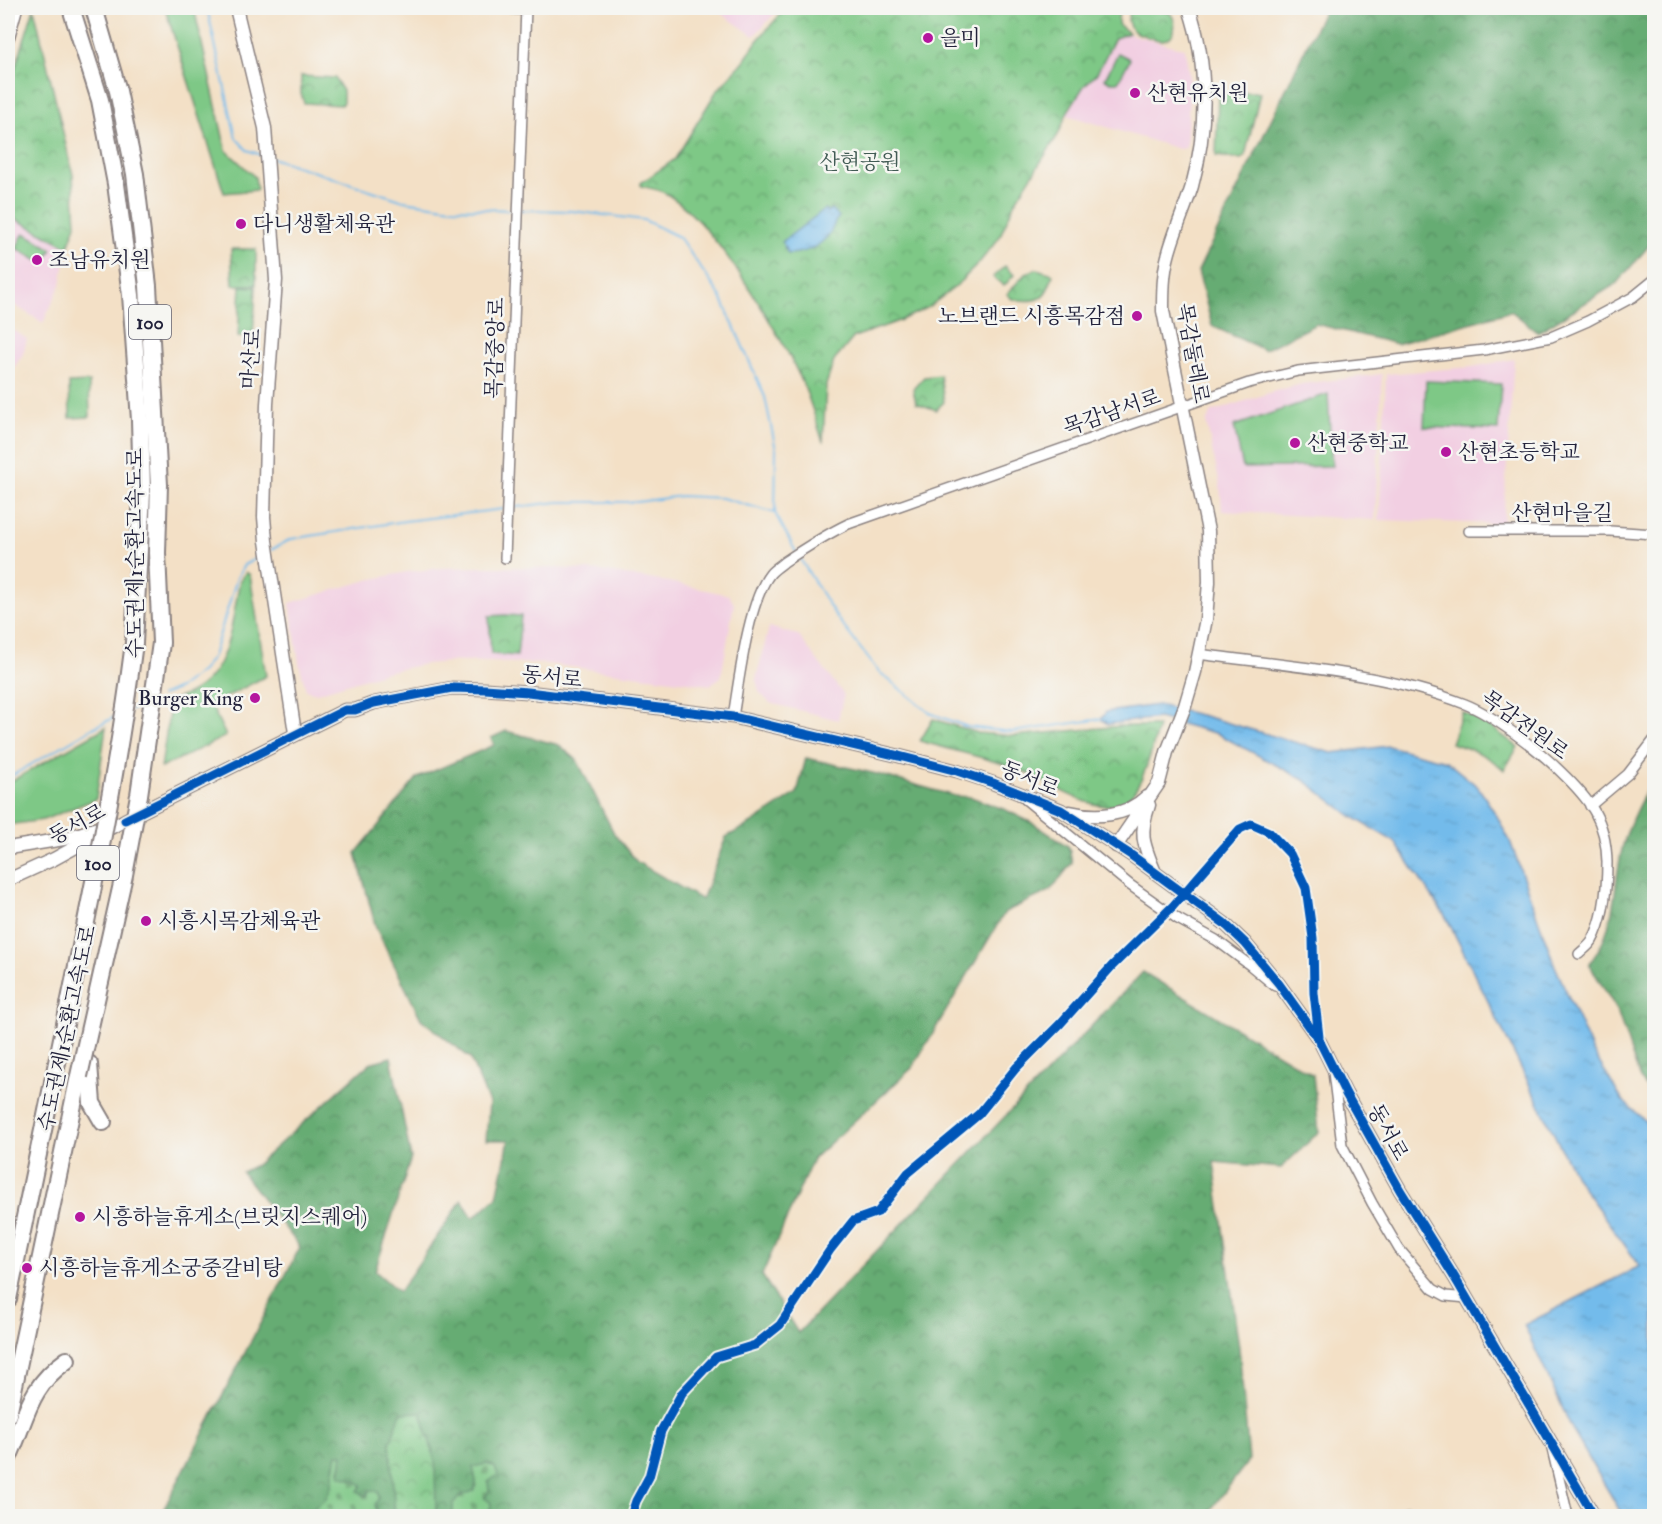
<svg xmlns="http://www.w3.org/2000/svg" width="1662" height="1524" font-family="'IM FELL Double Pica','Noto Serif KR',serif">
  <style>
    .built { fill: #f2cfe2 }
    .grass { fill: #7ec886; stroke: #507560; stroke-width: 1.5 }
    .forest { fill: url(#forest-crowns); stroke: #446757; stroke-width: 1.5 }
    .cemetery { fill: url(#cemetery-stones); stroke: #507560; stroke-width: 1.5 }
    .park { fill: url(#park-crowns); stroke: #507560; stroke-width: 1.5 }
    .water { fill: url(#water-ripples); stroke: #4a6e93; stroke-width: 1.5 }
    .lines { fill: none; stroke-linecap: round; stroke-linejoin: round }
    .stream { stroke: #73bbeb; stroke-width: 2 }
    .street-tunnel { stroke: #c9baaa; stroke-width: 9; stroke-dasharray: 9 4.5; stroke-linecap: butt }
    .street-casing { stroke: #8a8180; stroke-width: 12 }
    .secondary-casing { stroke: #8a8180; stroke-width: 15 }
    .highway-casing { stroke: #8a8180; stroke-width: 20 }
    .street { stroke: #fff; stroke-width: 9 }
    .secondary { stroke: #fff; stroke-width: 12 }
    .highway { stroke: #fff; stroke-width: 16 }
    .highway-bridge-casing { stroke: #8a8180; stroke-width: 20; stroke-linecap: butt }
    .highway-bridge { stroke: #fff; stroke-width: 16 }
    .cycleway-casing { stroke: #f6f6f2; stroke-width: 13 }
    .cycleway { stroke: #0057b8; stroke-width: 9 }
    .poi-dot { fill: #b5179e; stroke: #f6f6f2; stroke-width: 2 }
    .labels { text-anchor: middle; stroke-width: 5; stroke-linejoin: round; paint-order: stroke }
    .shield { fill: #f6f6f2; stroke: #626272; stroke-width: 1.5 }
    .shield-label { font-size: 20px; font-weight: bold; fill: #22223b }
    .poi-label { font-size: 21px; fill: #22223b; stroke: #f6f6f2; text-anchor: start }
    .park-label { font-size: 21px; fill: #425c55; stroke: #f6f6f2 }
    .street-label { font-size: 21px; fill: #22223b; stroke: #f6f6f2 }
  </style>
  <defs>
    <pattern id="forest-crowns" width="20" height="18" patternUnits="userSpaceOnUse" patternTransform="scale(1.5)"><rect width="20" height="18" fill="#66ac73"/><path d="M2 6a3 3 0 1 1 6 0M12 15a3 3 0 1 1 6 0" fill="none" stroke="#548c60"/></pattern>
    <pattern id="cemetery-stones" width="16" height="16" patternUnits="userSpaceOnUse" patternTransform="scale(1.5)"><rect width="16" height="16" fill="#7ec886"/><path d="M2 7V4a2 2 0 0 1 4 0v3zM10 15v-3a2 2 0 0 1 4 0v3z" fill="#67a26f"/></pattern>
    <pattern id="park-crowns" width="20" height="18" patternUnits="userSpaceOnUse" patternTransform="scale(1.5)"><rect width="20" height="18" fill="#7ec886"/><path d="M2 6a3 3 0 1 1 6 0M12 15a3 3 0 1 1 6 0" fill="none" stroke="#67a26f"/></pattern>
    <pattern id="water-ripples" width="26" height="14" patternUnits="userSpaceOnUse" patternTransform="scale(1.5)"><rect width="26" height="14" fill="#73bbeb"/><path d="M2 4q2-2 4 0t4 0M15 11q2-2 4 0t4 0" fill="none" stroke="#63a0ca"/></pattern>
  </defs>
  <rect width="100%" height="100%" fill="#f6f6f2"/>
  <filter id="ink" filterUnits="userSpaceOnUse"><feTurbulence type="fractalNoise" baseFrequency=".0167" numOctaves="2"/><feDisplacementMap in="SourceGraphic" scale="12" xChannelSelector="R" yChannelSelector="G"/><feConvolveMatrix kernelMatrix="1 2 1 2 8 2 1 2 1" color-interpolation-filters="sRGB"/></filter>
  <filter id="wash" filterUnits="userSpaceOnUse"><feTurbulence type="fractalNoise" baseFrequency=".008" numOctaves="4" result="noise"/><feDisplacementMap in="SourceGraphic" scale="24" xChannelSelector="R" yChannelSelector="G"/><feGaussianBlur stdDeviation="1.35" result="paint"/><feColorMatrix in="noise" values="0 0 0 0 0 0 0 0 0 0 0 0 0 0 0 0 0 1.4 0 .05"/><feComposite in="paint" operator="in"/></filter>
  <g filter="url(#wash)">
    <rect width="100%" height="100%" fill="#f3e0c6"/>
    <!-- built -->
    <g class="built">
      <polygon points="713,8 780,8 754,36"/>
      <polygon points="1130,34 1173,46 1185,48 1189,75 1189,100 1186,148 1179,149 1067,115 1084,87 1097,74 1116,38"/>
      <polygon points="8,215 68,247 61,284 43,323 8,301"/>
      <polygon points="8,327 27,339 23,354 8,377"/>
      <polygon points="1514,359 1503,524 1379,520 1386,374 1472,367"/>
      <polygon points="1382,374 1375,520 1222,511 1220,485 1206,422 1212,412 1275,391 1302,384"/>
      <polygon points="485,567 555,568 601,571 669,582 729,595 734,604 721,677 710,685 549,664 461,661 425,664 386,672 317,693 306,690 299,663 290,603 368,580 407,572 442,568"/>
      <polygon points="769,627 798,635 844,695 838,720 770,703 759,692 756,679"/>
    </g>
    <!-- grass -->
    <g class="grass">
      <polygon points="165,8 194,8 226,150 255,177 257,190 224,193"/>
      <polygon points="1118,53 1130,59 1118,82 1111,82 1105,79"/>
      <polygon points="24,233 52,249 43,264 16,248"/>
      <polygon points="1426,381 1501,384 1498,430 1424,427"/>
      <polygon points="89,382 90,417 70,418 69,383"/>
      <polygon points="1328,394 1332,466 1243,468 1234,426"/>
      <path d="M246,572L250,575L266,676L211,705L226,736L161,768L171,700C230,686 230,629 240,580Z"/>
      <polygon points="106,727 96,799 43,820 8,825 8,783"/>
    </g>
    <!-- forest -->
    <g class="forest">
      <polygon points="1325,8 1654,8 1654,240 1616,284 1538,332 1511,311 1397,344 1316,324 1264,350 1212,326 1198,271"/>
      <polygon points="506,731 559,745 577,760 615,835 637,862 702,900 726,837 752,823 797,793 806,758 877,774 955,796 971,797 1006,810 1034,824 1069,847 1072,863 1050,891 1005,912 912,1068 813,1159 762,1275 798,1333 1143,972 1313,1075 1319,1132 1281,1168 1214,1162 1239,1347 1249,1460 1206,1516 160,1516 300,1247 242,1172 256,1165 370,1063 391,1057 411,1158 375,1271 399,1292 462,1200 473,1218 497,1197 509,1140 486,1140 489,1103 470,1058 421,1019 376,928 356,853 417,778 494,745 491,738"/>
      <path d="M1654,778V1096L1640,1079L1617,1010L1589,964C1617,927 1612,896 1621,854C1626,829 1641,799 1654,778Z"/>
      <polygon points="1406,1505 1420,1512 1442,1516 1389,1516"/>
    </g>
    <!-- cemetery -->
    <g class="cemetery">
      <polygon points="337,1454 343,1454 340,1476 354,1480 362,1485 358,1491 366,1496 370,1490 378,1492 379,1498 375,1504 378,1516 303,1516 325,1500 331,1487"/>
      <polygon points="486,1464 495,1467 498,1475 488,1482 489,1491 485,1498 491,1503 489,1516 453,1516 453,1503 462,1495 474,1491 476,1481 473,1467"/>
    </g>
    <!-- park -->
    <g class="park">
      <polygon points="34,8 73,175 76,225 68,247 8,215 8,91"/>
      <path d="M786,8H1119L1118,24L1129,33L1115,38L1097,73L1084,86L1068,111L1058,135L1015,202L999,238L979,263L954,288L927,308L899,321L854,337L834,361L826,385L823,442C817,423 811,404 804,386C782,336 711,216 663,192C656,189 648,188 641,186V183L675,159L716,92L744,61L757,41Z"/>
      <path d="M1134,8H1153L1170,13C1177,21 1177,38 1163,40C1156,41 1143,35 1135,32C1126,25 1126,15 1134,8Z"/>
      <polygon points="301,76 335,78 343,91 343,102 341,105 304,103 301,94"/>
      <polygon points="1255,92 1260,93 1245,156 1241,159 1216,156 1218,93"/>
      <polygon points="231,249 256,249 256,285 233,285"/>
      <polygon points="1005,266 1014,275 1004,286 993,277"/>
      <path d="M1037,269L1053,274C1047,299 1038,304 1012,299L1007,294L1026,273Z"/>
      <polygon points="241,286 256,287 253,338 238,337"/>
      <polygon points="940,375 944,402 936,410 916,403 913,389 924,377"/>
      <polygon points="505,615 521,616 517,656 491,654 489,616"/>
      <path d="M1462,712L1483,721L1518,747L1504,770C1488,755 1471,749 1451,743Z"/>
      <path d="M933,719L978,733L1013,736L1122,726H1158C1153,747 1141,800 1116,805C1084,811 1044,778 1013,767C983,757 951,750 920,741Z"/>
      <polygon points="421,1412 435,1460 436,1516 395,1516 390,1442 401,1413"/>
    </g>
    <!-- water -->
    <g class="water">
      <path d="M825,209L827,212L831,209L839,217C834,221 835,223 832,229C823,246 807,253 788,254L782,242Z"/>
      <polygon points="1158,705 1204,716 1332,753 1388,746 1446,761 1478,787 1497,816 1510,841 1555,966 1593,1052 1622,1100 1654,1129 1654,1516 1623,1516 1574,1433 1524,1325 1640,1266 1576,1178 1447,919 1395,842 1351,816 1304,780 1218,734 1159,718 1108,724 1101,719 1106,712"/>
    </g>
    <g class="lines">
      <!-- stream -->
      <g class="stream">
        <polyline points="207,8 236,138 247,150 261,155"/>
        <polyline points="272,158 404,201 452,208 514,210"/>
        <polyline points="520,210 572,211 644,220 679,237 721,297 765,397 776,450 775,512"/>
        <polyline points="509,508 558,502 637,502 681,496 722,498 775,513 796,552"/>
        <polyline points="271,550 291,539 405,521 504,509"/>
        <polyline points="799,557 837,618 878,671 930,713 968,727 1012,732 1101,719"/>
        <polyline points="161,696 179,688 202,671 213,656 237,578 244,565 264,554"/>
        <polyline points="131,710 145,704"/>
        <polyline points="8,778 93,728 117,716"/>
      </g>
    </g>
  </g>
  <g filter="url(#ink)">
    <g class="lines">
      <!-- street-tunnel -->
      <polyline class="street-tunnel" points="1173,906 1195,881"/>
      <!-- street casing -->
      <g class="street-casing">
        <g id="street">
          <polyline points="494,8 526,10"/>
          <polyline points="1469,531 1610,531 1654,534"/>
          <polyline points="505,558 526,8"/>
          <path d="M1199,654C1285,666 1384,672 1465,704C1493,715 1540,751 1561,772C1590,800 1606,820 1607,862C1607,887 1605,918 1592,941C1589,946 1583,950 1579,954"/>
          <path d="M733,717C739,681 748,602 770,574C774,569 780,566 784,562C805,548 825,535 848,524L1249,383L1298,371L1484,350L1551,337L1588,321L1633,297L1654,280"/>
          <polyline points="1025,799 1130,885 1178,919 1216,940 1251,966 1275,986"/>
          <polyline points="1590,806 1628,774 1654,740"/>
          <polyline points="1195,881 1240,829 1251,824 1269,832 1290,854 1306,888 1313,938 1314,993 1319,1038"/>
          <polyline points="1333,1072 1342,1145 1372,1203 1399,1249 1433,1289 1446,1296 1467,1298"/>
          <polyline points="1552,1449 1568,1516"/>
          <polyline points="631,1516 636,1501 649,1477 661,1431 682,1393 716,1357 755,1345 780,1325 830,1250 853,1221 878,1212 908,1173 979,1114 1016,1068 1060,1024 1112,966 1173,906"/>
        </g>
      </g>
      <!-- secondary casing -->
      <g class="secondary-casing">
        <g id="secondary">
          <polyline points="236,8 265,128 276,280 267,404 264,517 266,541 295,733"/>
          <polyline points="8,37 16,8"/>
          <path d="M1149,805C1139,834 1143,843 1154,870"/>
          <path d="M1070,812C1095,818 1126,817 1146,797"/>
          <path d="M1116,846L1159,783L1167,752L1185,706L1195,672L1206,619L1209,582L1208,531L1163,311C1163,293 1163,274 1168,256C1174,232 1185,209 1192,186C1208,128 1208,64 1189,8"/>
          <polyline points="8,848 64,839 101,827"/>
          <polyline points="8,880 54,859 125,820 345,710 355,710 374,703 452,688 485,689 528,692 733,717 899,756 957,771 993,783 1061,810 1131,855 1224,923 1245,943 1279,984 1319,1040 1346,1094 1400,1190 1455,1278 1594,1516"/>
        </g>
      </g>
      <!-- highway casing -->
      <g class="highway-casing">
        <g id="highway">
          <polyline points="71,8 100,100 116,184 131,295 140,420 142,492 134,643"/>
          <polyline points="94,8 118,91 135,174 148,286 159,485 157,553 161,643"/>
          <polyline points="89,1064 92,1103 103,1122"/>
          <polyline points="8,1299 53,1082"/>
          <polyline points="8,1414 79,1076"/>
          <path d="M8,1458C27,1418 27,1388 67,1360"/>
        </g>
      </g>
      <!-- street -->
      <use href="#street" class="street"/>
      <!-- secondary -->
      <use href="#secondary" class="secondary"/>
      <!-- highway -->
      <use href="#highway" class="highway"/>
      <!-- highway-bridge casing -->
      <g class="highway-bridge-casing">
        <g id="highway-bridge">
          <polyline points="79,1076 124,875 139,795 161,643"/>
          <path d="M53,1082C83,936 115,791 134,643"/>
        </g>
      </g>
      <!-- highway-bridge -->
      <use href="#highway-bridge" class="highway-bridge"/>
      <!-- cycleway casing -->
      <g class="cycleway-casing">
        <g id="cycleway">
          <polyline points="125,820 345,710 355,710 374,703 452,688 485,689 528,692 733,717 899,756 957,771 993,783 1061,810 1131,855 1224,923 1245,943 1279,984 1319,1040 1346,1094 1400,1190 1455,1278 1594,1516"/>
          <polyline points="631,1516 636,1501 649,1477 661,1431 682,1393 716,1357 755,1345 780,1325 830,1250 853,1221 878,1212 908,1173 979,1114 1016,1068 1060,1024 1112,966 1173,906 1240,829 1251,824 1269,832 1290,854 1306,888 1313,938 1314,993 1319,1037"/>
        </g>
      </g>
      <!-- cycleway -->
      <use href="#cycleway" class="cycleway"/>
    </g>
  </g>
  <!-- markers -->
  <g class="poi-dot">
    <circle cx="928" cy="38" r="6"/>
    <circle cx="1135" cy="93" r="6"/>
    <circle cx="241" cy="224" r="6"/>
    <circle cx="37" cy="260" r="6"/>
    <circle cx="1137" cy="316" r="6"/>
    <circle cx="1295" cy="443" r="6"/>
    <circle cx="1446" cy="452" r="6"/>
    <circle cx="255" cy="698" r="6"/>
    <circle cx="146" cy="921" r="6"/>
    <circle cx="80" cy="1217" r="6"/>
    <circle cx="27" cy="1268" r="6"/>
  </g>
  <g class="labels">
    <!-- shield labels -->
    <g class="shield">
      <rect x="129" y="305" width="42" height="34" rx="4.5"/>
      <rect x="77" y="846" width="42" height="34" rx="4.5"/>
    </g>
    <g class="shield-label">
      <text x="150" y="329">100</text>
      <text x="98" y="870">100</text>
    </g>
    <!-- poi labels -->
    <g class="poi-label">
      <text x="940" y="45">을미</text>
      <text x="1147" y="100">산현유치원</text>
      <text x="253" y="231">다니생활체육관</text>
      <text x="49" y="267">조남유치원</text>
      <text x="1125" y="323" text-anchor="end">노브랜드 시흥목감점</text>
      <text x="1307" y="450">산현중학교</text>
      <text x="1458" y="459">산현초등학교</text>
      <text x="243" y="705" text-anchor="end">Burger King</text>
      <text x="158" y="928">시흥시목감체육관</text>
      <text x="92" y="1224">시흥하늘휴게소(브릿지스퀘어)</text>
      <text x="39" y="1275">시흥하늘휴게소궁중갈비탕</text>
    </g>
    <!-- park labels -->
    <g class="park-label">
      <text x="860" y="169">산현공원</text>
    </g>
    <!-- street labels -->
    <g class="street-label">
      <text transform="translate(495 348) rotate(-88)" y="7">목감중앙로</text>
      <text transform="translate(1193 353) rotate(80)" y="7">목감둘레로</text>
      <text transform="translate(251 359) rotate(-86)" y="7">마산로</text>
      <text transform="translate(1112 412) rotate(-19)" y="7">목감남서로</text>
      <text x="1562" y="520">산현마을길</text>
      <text transform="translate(135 553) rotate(-90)" y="7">수도권제1순환고속도로</text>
      <text transform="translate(552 677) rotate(6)" y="7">동서로</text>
      <text transform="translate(1525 725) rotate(36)" y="7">목감전원로</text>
      <text transform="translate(1030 779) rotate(22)" y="7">동서로</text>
      <text transform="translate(77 824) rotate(-29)" y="7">동서로</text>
      <text transform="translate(67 1028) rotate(-78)" y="7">수도권제1순환고속도로</text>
      <text transform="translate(1388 1132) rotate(61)" y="7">동서로</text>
    </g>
  </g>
  <!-- margin -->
  <rect width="1662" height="1524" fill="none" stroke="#f6f6f2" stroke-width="30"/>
</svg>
